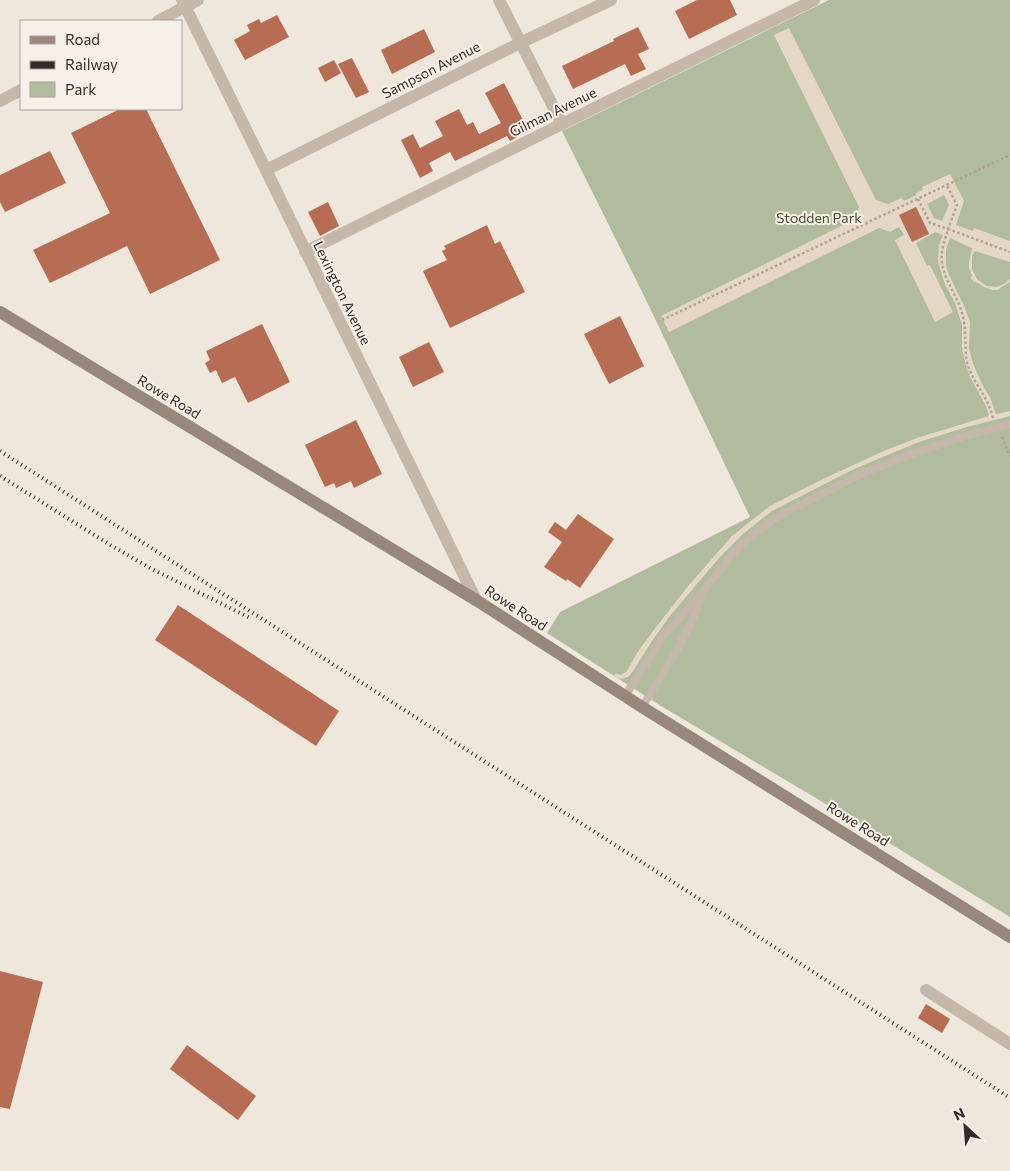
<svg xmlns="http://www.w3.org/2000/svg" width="1010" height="1171" font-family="Commissioner,sans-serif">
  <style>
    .green { fill: #b1bc9e }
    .plaza { fill: #e5d7c5; fill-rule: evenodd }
    .building { fill: #b66d53 }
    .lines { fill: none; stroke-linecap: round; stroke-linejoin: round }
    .path { stroke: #b1a194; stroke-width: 2.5; stroke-dasharray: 2.5 2.5; stroke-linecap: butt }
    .service { stroke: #c5b7aa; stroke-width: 8 }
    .minor { stroke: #c5b7aa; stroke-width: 12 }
    .tertiary { stroke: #c5b7aa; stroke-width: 12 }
    .secondary { stroke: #98877c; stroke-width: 12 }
    .rail { stroke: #342c28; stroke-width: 4; stroke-dasharray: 1 4; stroke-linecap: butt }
    .labels { text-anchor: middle; stroke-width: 4; stroke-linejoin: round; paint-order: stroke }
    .street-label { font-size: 14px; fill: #342c28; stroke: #f7f0e8 }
    .park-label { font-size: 14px; fill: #434f2f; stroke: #f7f0e8 }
  </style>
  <rect width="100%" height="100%" fill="#efe6dc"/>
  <!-- green -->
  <polygon class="green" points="829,0 1010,0 1010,917 819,800 661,706 547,633 560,612 750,517 648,304 562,131"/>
  <!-- plaza -->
  <path class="plaza" d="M789,28L876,200L888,204L901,198L904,201L916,195V193L923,190L922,187L950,174L964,201L956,225L973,231L974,228L1010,241V262L975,251L972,256V269L977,279L982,283L987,286L997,287L1004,284L1010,279V282L997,290H992L984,287L978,283L974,282L971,278L972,276L969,268V262L972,248L950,238L946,250V266L949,275L965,308L970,322L969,348L973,364L983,386L990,397L996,414L1010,411V416L967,427L919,442L897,451L852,470L772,511L744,533L719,558L669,617L652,641L631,674L628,677L620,679L614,676L616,673L620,675L626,672L631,664L637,653L653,631L689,585L732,536L752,520L770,506L823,479L886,450L920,437L989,416L986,406L970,377L966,365L962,349V325L955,303L944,282L938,261L939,245L943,235L935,232L916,243L927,266L930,265L953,312L935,322L895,240L904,235L899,227L890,232L879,228L669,332L661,316L855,219L859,207L774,35ZM944,195L949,205L942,221L934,218L927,204ZM916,207L929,233V234L900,215Z"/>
  <!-- building -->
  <g class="building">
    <polygon points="697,0 730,0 737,15 689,39 675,11"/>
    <polygon points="277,15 289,37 245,60 234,40 250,31 247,25 259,19 261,23"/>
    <polygon points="638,27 649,49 638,54 646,69 631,76 625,64 573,89 562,66 614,41 613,39"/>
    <polygon points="424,29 435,52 392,74 381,50"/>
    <polygon points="352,58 369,92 356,98 338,64"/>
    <polygon points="334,60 341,73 325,82 318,68"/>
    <polygon points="504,83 526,126 520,129 523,134 510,141 507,136 455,161 450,152 429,163 433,171 420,178 401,140 413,134 420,148 443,136 435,121 459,109 467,125 473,122 479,134 501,123 485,93"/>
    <polygon points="120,109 146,109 220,260 150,294 127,246 50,283 33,250 110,213 71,133"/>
    <polygon points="50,151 66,183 5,212 0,202 0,175"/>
    <polygon points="328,202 339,226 320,236 308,212"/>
    <polygon points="916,207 929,234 912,242 899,215"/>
    <polygon points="487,225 495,244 500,241 525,292 450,328 423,271 447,260 442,251 446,249 444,246"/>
    <polygon points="620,316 644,366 609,384 584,334"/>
    <polygon points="262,324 290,382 248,403 235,377 222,383 216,370 210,373 205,363 210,360 206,351"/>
    <polygon points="429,342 444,372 413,387 399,357"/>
    <polygon points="356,420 382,474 354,488 351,481 336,488 334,483 325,487 305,445"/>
    <polygon points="578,514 614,539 580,588 567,579 566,581 544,567 562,542 548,532 555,522 566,530"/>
    <polygon points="178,605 339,711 316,746 155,640"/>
    <polygon points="0,971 43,982 10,1109 0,1107"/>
    <polygon points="926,1004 950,1019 942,1033 918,1018"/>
    <polygon points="187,1045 256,1096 238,1120 170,1069"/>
  </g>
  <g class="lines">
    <!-- path -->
    <g class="path">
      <polyline points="918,199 930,223 948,229 957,205 947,186"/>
      <polyline points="662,320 1010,155"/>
      <path d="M993,418C991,410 988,403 984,396C978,385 970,375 967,362C964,346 967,329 962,313C956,292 939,274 942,252C943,244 946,236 948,229L1010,252"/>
      <polyline points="1002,437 1010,456"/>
    </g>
    <!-- service -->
    <g class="service">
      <polyline points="625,696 664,635 705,589 735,551 755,533 777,517 863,473 914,453 965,436 1010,424"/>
      <polyline points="642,707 678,649 694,616 703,595"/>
    </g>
    <!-- minor -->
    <g class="minor">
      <polyline points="499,0 562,124"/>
      <polyline points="266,170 520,43 611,0"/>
      <polyline points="305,252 562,124 814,0"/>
      <polyline points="926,990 1010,1044"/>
    </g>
    <!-- tertiary -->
    <g class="tertiary">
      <polyline points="182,0 266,170 476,600"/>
      <polyline points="158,21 198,0"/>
      <polyline points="0,101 21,90"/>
    </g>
    <!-- secondary -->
    <polyline class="secondary" points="0,312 476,600 642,707 1010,937"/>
    <!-- rail -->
    <g class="rail">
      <polyline points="0,451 1010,1098"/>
      <polyline points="0,476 112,546 152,569 250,618"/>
    </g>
  </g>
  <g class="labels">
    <!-- street labels -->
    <g class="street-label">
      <text transform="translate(431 70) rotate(-27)" y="5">Sampson Avenue</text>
      <text transform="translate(553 112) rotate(-26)" y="5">Gilman Avenue</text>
      <text transform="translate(342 293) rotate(64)" y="5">Lexington Avenue</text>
      <text transform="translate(169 397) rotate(31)" y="5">Rowe Road</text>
      <text transform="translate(516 608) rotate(33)" y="5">Rowe Road</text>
      <text transform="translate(858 824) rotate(32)" y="5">Rowe Road</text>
    </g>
    <!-- park labels -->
    <g class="park-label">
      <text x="819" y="223">Stodden Park</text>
    </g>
  </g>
  <!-- legend -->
  <rect x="20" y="20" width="162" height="90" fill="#f7f0e8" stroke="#a9a29b"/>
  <rect x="30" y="36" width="25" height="8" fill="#98877c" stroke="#a9a29b"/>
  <text x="65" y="45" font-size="15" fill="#342c28">Road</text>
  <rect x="30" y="61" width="25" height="8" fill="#342c28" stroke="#a9a29b"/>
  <text x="65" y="70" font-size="15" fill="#342c28">Railway</text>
  <rect x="30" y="82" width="25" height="15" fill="#b1bc9e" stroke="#a9a29b"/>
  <text x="65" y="95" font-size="15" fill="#342c28">Park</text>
  <!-- north arrow -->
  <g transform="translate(965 1126) rotate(334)" stroke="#f7f0e8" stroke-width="4" paint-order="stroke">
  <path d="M0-4L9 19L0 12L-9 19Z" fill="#342c28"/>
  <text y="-8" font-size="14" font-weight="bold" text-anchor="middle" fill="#342c28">N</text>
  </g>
</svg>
